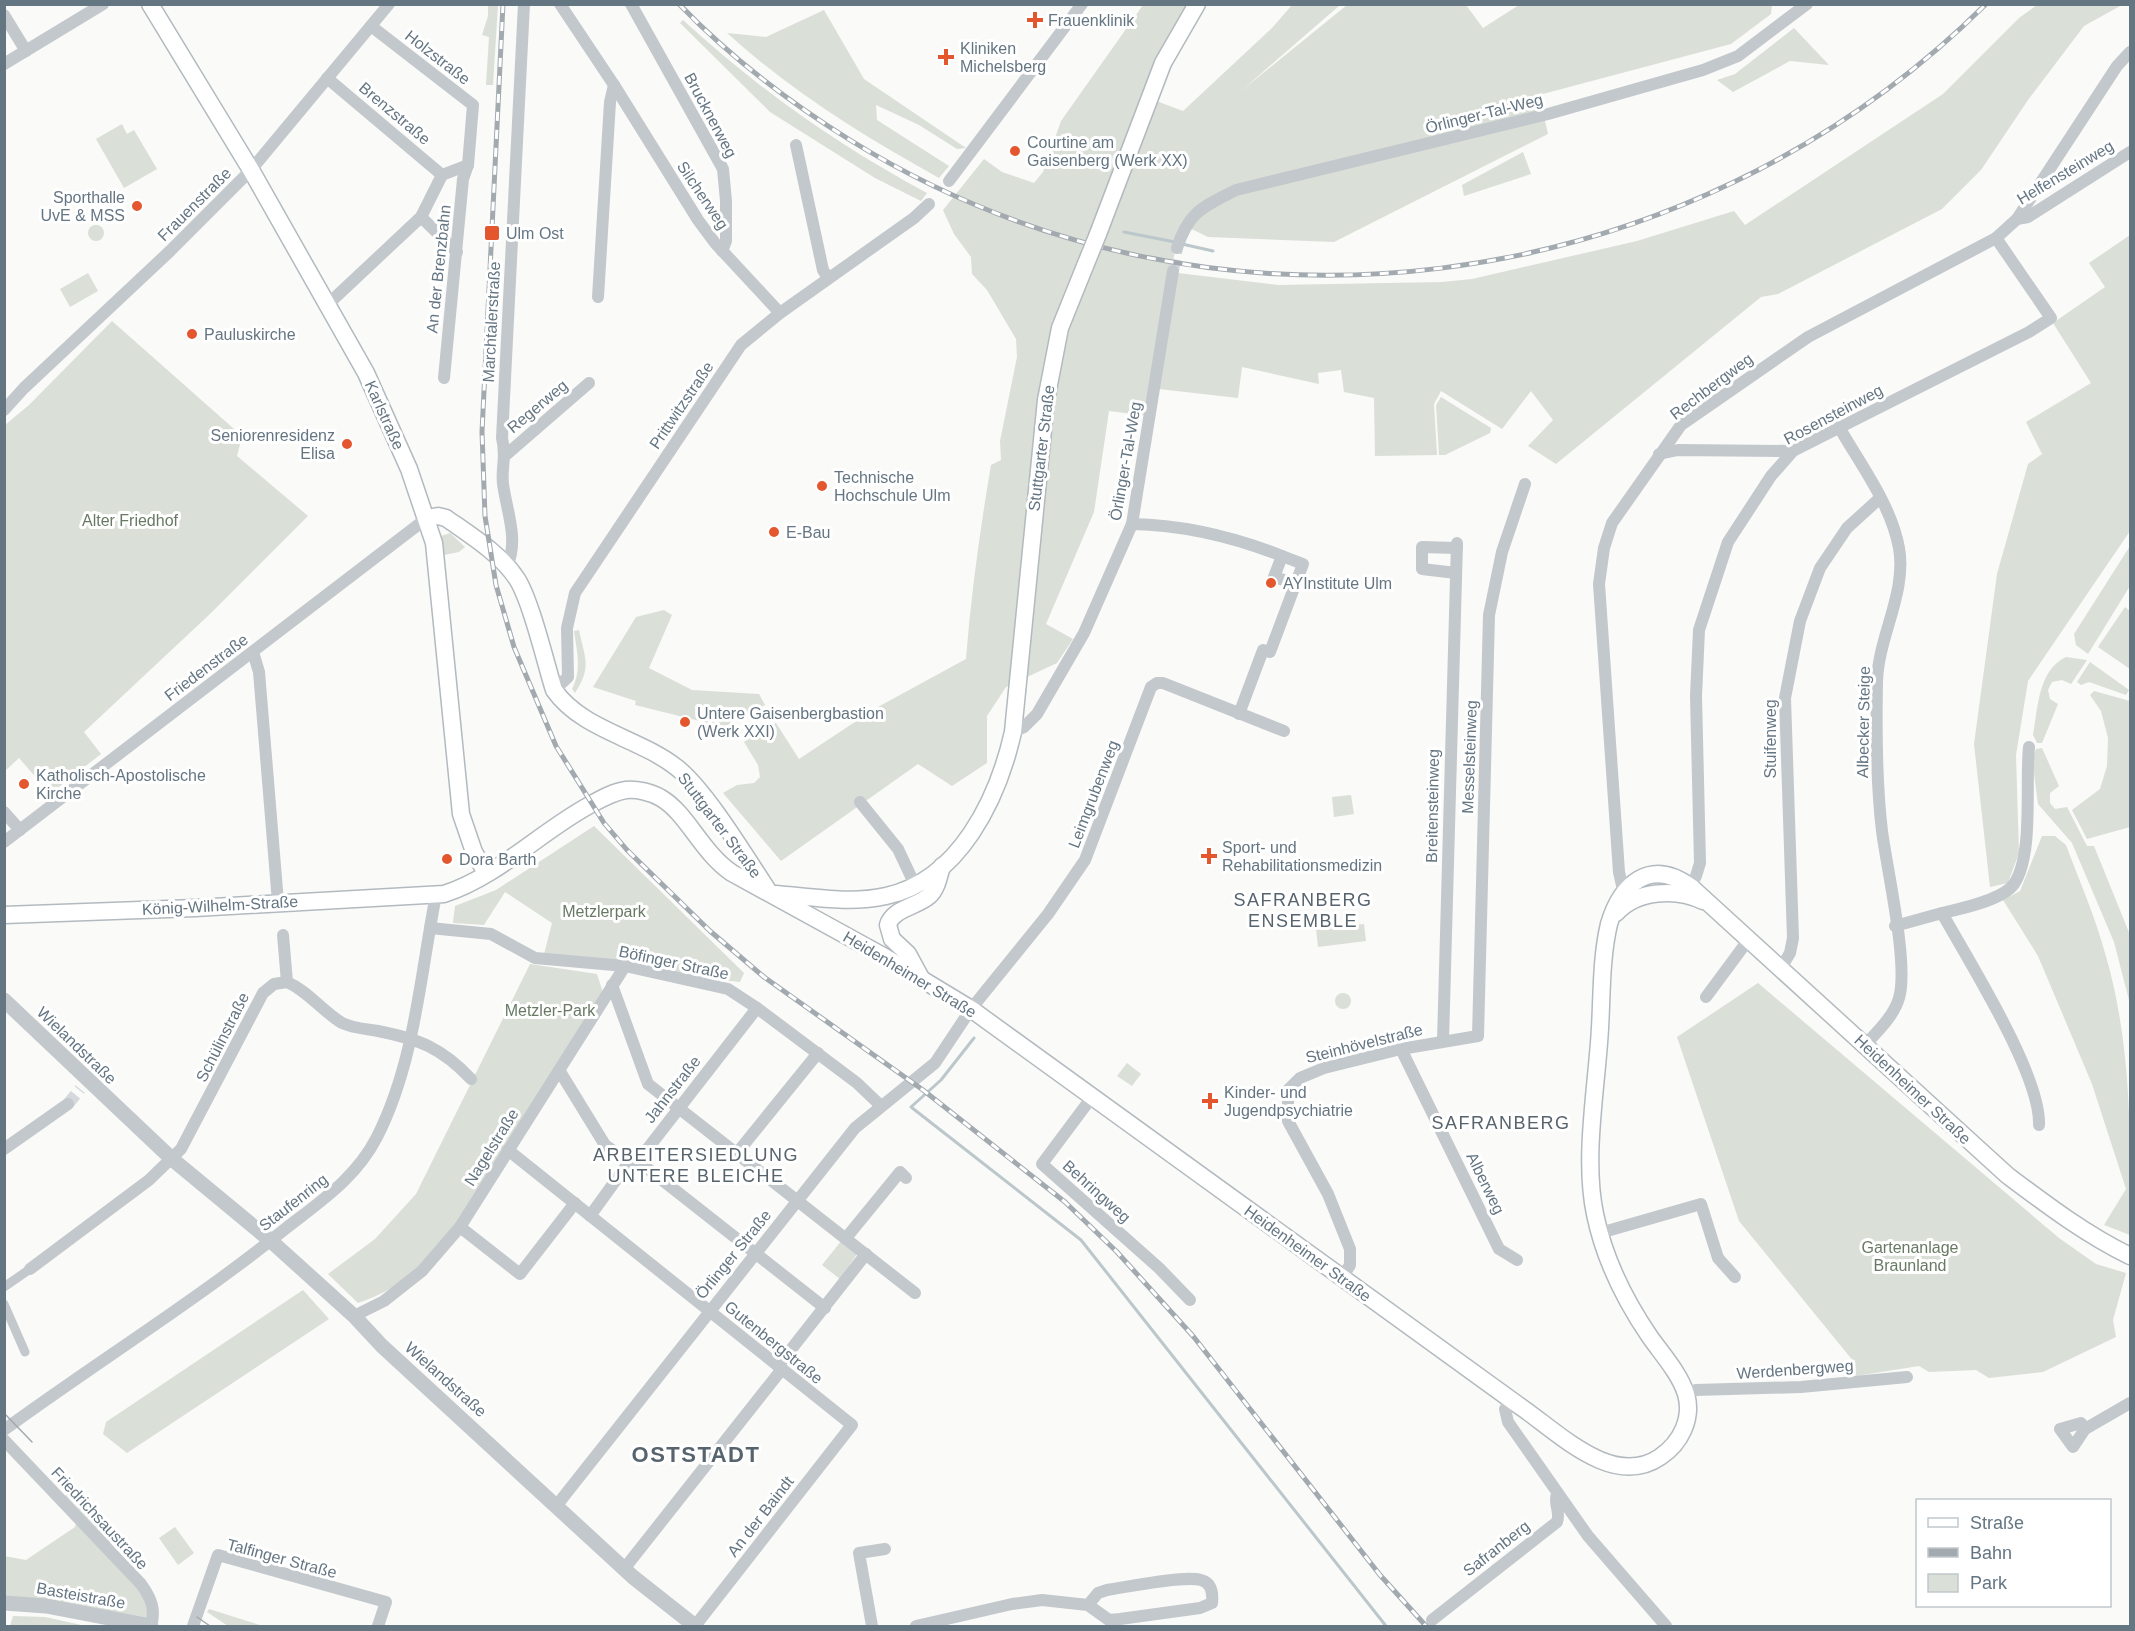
<svg xmlns="http://www.w3.org/2000/svg" width="2135" height="1631" font-family="Arial,sans-serif">
  <style>
    .green { fill: #dadfd7 }
    .lines { fill: none; stroke-linecap: round; stroke-linejoin: round }
    .stream { stroke: #bbc7cb; stroke-width: 3 }
    .minor-tunnel { stroke: #d5d9db; stroke-width: 12; stroke-dasharray: 12 6; stroke-linecap: butt }
    .secondary-casing { stroke: #b3babf; stroke-width: 19 }
    .pedestrian { stroke: #c3c8cc; stroke-width: 9 }
    .minor { stroke: #c3c8cc; stroke-width: 12 }
    .tertiary { stroke: #c3c8cc; stroke-width: 15 }
    .secondary { stroke: #fff; stroke-width: 16 }
    .tram { stroke: #a2aab0; stroke-width: 1.5 }
    .rail-casing { stroke: #a2aab0; stroke-width: 5 }
    .rail { stroke: #fff; stroke-width: 3; stroke-dasharray: 9; stroke-linecap: butt }
    .secondary-bridge-casing { stroke: #b3babf; stroke-width: 19; stroke-linecap: butt }
    .secondary-bridge { stroke: #fff; stroke-width: 16 }
    .poi-dot { fill: #e4572e; stroke: #fff; stroke-width: 2 }
    .labels { text-anchor: middle; stroke-width: 6; stroke-linejoin: round; paint-order: stroke }
    .poi-label { font-size: 16px; fill: #657683; stroke: #fff; text-anchor: start }
    .street-label { font-size: 16px; fill: #657683; stroke: #fff }
    .park-label { font-size: 16px; fill: #687a64; stroke: #fff }
    .neighbourhood-label { font-size: 18px; letter-spacing: 1.5px; fill: #57646e; stroke: #fff }
    .district-label { font-size: 22px; font-weight: bold; letter-spacing: 1.5px; fill: #57646e; stroke: #fff }
  </style>
  <rect width="100%" height="100%" fill="#fafaf8"/>
  <!-- green -->
  <g class="green">
    <polygon points="488,5 498,5 493,85 486,85 489,37 482,35 488,16"/>
    <path d="M1143,5H1192L1151,99L1183,111L1272,28L1292,5H1340L1241,91L1347,5H1466L1483,28L1519,5H1772L1771,14L1731,44L1539,95L1548,134L1334,242L1208,237L1181,224L1165,298L1149,416L1109,411L1094,512L1046,624L1073,639L1057,663L1006,687L987,716V763L952,786L918,764L781,861L723,793L737,785L754,783L760,777L758,765L744,742L776,723L799,759L876,708L966,659C971,594 980,530 991,465L1001,460L1000,441L1017,357L1016,339L987,290L972,274L971,257L954,234L943,210L984,159L1002,172L1034,183L1043,172L1061,121Z"/>
    <polygon points="2037,5 2122,5 2084,26 2028,100 1981,170 1942,209 1778,294 1761,297 1556,464 1528,446 1553,420 1531,391 1502,429 1441,391 1434,404 1437,455 1375,456 1374,398 1344,392 1341,370 1318,373 1319,384 1242,367 1238,398 1159,389 1178,273 1278,285 1442,282 1472,279 1637,241 1734,211 1745,225 1943,94 2019,18"/>
    <path d="M824,10L864,79L966,148L957,149L919,125L876,105L877,120L949,166L939,178C863,136 791,91 727,33L766,37Z"/>
    <path d="M683,20C757,88 837,145 927,193L921,201L875,178L770,112L680,23Z"/>
    <polygon points="1794,28 1829,65 1790,61 1733,92 1717,80 1735,74"/>
    <polygon points="122,124 127,134 134,130 157,169 124,188 96,139"/>
    <polygon points="1523,152 1531,174 1464,196 1462,185"/>
    <circle cx="96" cy="233" r="8"/>
    <polygon points="2130,235 2130,531 2028,681 2016,755 2019,853 2008,883 1990,887 1974,744 1997,574 2028,464 2042,454 2026,422 2091,383 2053,323 2105,287 2089,263"/>
    <polygon points="88,273 98,291 70,307 60,289"/>
    <polygon points="112,321 242,436 237,456 308,516 211,613 84,732 101,754 55,790 44,777 39,781 19,758 5,771 5,425 29,405"/>
    <polygon points="1441,397 1491,428 1490,433 1445,455 1439,455 1436,405"/>
    <polygon points="450,533 465,547 459,552 444,555 441,536"/>
    <polygon points="2130,546 2130,586 2088,654 2076,645 2074,634"/>
    <polygon points="2125,607 2130,611 2130,669 2098,647"/>
    <polygon points="664,610 672,615 649,668 692,690 759,694 765,705 724,727 635,705 636,701 593,687 636,617"/>
    <path d="M579,630C585,659 592,667 575,693L572,689C582,670 577,652 574,631Z"/>
    <path d="M2066,657L2087,660L2071,684L2062,680L2052,682L2048,690L2050,699L2058,704L2042,743H2037L2033,735C2038,708 2038,670 2066,657Z"/>
    <polygon points="2090,662 2129,690 2126,695 2089,682 2081,685 2077,682"/>
    <polygon points="2094,691 2130,701 2130,827 2087,839 2072,810 2100,789 2107,766 2108,738 2101,711 2090,695"/>
    <polygon points="2042,748 2059,786 2050,793 2050,803 2055,809 2067,807 2087,846 2094,846 2130,935 2130,1004 2114,942 2072,843 2038,804 2032,758 2036,749"/>
    <polygon points="1351,795 1354,814 1334,817 1332,797"/>
    <polygon points="594,826 744,973 740,982 543,958 552,923 505,892 484,925 453,923 455,906 496,890"/>
    <path d="M2042,836H2055L2066,845C2079,880 2095,916 2105,953C2132,1044 2131,1141 2130,1235L2104,1225L2126,1189L2092,1084L2038,956L2003,900L2020,891Z"/>
    <polygon points="1364,924 1366,941 1318,947 1316,929"/>
    <path d="M530,964L597,974L604,996C577,1040 550,1084 522,1128C480,1196 440,1276 358,1303L328,1274L375,1239L416,1194Z"/>
    <polygon points="1758,983 2059,1238 2096,1264 2126,1273 2113,1320 2116,1337 2043,1372 1989,1378 1976,1370 1929,1372 1919,1366 1856,1376 1854,1362 1739,1221 1677,1037"/>
    <circle cx="1343" cy="1001" r="8"/>
    <polygon points="1127,1063 1141,1074 1132,1086 1117,1076"/>
    <polygon points="842,1240 857,1254 840,1279 822,1265"/>
    <polygon points="303,1290 329,1319 127,1453 103,1434 106,1422"/>
    <polygon points="66,1495 77,1507 80,1504 114,1540 109,1545 63,1497"/>
    <polygon points="78,1518 141,1584 151,1626 5,1603 4,1556 26,1560 75,1527"/>
    <polygon points="175,1527 194,1553 178,1565 159,1538"/>
    <polygon points="209,1609 263,1626 228,1626 207,1612"/>
    <polygon points="13,1616 45,1617 86,1626 10,1626"/>
  </g>
  <g class="lines">
    <!-- stream -->
    <g class="stream">
      <polyline points="1124,232 1175,242"/>
      <polyline points="1182,244 1213,251"/>
      <polyline points="974,1038 941,1080 911,1107 1081,1240 1386,1626"/>
    </g>
    <!-- minor-tunnel -->
    <g class="minor-tunnel">
      <polyline points="1173,271 1177,248"/>
      <polyline points="68,1104 80,1089"/>
    </g>
    <!-- secondary casing -->
    <g class="secondary-casing">
      <g id="secondary">
        <polyline points="150,4 251,170 366,373 409,469 434,543 461,814 474,852 486,873"/>
        <polyline points="1098,234 1163,63 1197,4"/>
        <path d="M427,518L438,516L446,518C470,535 501,554 517,579C531,601 545,661 554,690C582,730 639,738 676,767C706,790 747,859 769,892"/>
        <path d="M776,894C813,897 850,904 886,896C960,880 998,798 1013,732L1046,400L1060,328L1085,266"/>
        <path d="M1616,913C1637,890 1676,888 1703,901"/>
        <path d="M4,915L195,908L444,894C497,877 539,833 588,806C599,800 612,792 626,790C637,789 651,792 661,798C687,813 702,853 732,873L885,957L971,1009L1521,1407C1559,1433 1613,1489 1660,1457C1681,1443 1693,1418 1686,1394C1680,1374 1662,1354 1650,1337C1624,1299 1604,1258 1595,1214C1583,1157 1597,1086 1600,1028C1602,994 1601,958 1609,924C1621,884 1650,857 1691,887L2007,1175C2047,1205 2085,1234 2130,1256"/>
        <path d="M921,978L908,954L892,939L888,925C892,909 916,907 929,896C937,889 939,876 942,866"/>
      </g>
    </g>
    <!-- pedestrian -->
    <g class="pedestrian">
      <polyline points="4,1287 30,1269"/>
      <polyline points="4,1304 25,1352"/>
    </g>
    <!-- minor -->
    <g class="minor">
      <polyline points="560,4 614,85 698,220 715,243 780,313"/>
      <polyline points="631,4 723,169 726,201 726,241 722,251"/>
      <polyline points="4,15 26,51"/>
      <polyline points="371,26 473,105 468,165 442,175"/>
      <polyline points="4,64 103,4"/>
      <polyline points="327,78 442,175"/>
      <polyline points="796,145 823,270 828,278"/>
      <polyline points="949,181 1082,4"/>
      <polyline points="421,217 457,252"/>
      <polyline points="2017,219 2028,217 2130,152"/>
      <path d="M1177,248C1189,211 1203,207 1236,190L1548,114L1703,70L1738,56L1807,4"/>
      <polyline points="598,297 610,102 614,85"/>
      <polyline points="326,306 421,217 442,175"/>
      <polyline points="444,378 463,179 468,165"/>
      <polyline points="4,410 24,388 170,251 251,170 389,4"/>
      <path d="M1839,427C1860,464 1891,504 1899,548C1907,593 1878,637 1877,682C1876,732 1876,781 1882,831C1887,870 1909,965 1899,998C1894,1016 1877,1032 1865,1045"/>
      <polyline points="507,454 589,383"/>
      <polyline points="1659,454 1678,450 1793,451"/>
      <path d="M1132,524C1184,525 1234,537 1282,556"/>
      <path d="M507,567C519,539 507,513 503,484C501,467 507,457 502,438L524,4"/>
      <polyline points="1456,573 1422,569 1422,547 1457,548"/>
      <polyline points="253,652 259,672 278,902"/>
      <polyline points="554,690 568,677 567,628 575,593 741,345 780,313 914,218 929,204"/>
      <polyline points="1239,714 1263,650 1270,652 1303,564 1282,556 1274,577 1296,584"/>
      <polyline points="1013,732 1024,727 1037,714 1084,633 1132,524 1173,271"/>
      <polyline points="860,802 898,849 915,885"/>
      <polyline points="4,812 20,830"/>
      <polyline points="4,842 427,518"/>
      <polyline points="1686,894 1696,876 1700,863 1696,696 1699,630 1728,542 1771,476 1793,451 2029,332 2051,318 1996,238"/>
      <polyline points="1625,899 1619,872 1599,584 1604,548 1612,523 1681,425 1808,337 1996,238 2017,219 2117,66 2130,52"/>
      <path d="M1942,913C1960,909 2003,900 2014,884C2034,854 2025,784 2029,747"/>
      <path d="M1895,926L1942,913C1968,960 2041,1075 2039,1125"/>
      <polyline points="430,928 491,934 535,958 625,966 728,989 757,1008 857,1083 880,1105"/>
      <polyline points="283,935 287,982"/>
      <polyline points="1781,968 1790,953 1793,938 1785,698 1800,621 1820,568 1847,528 1880,498"/>
      <path d="M287,982C308,991 322,1011 342,1023C352,1028 367,1029 378,1031C419,1039 442,1048 471,1079"/>
      <polyline points="612,985 648,1084 915,1293"/>
      <polyline points="1706,997 1749,939"/>
      <polyline points="1443,1041 1457,543"/>
      <polyline points="1401,1049 1499,1249 1517,1260"/>
      <polyline points="559,1070 605,1145 629,1162"/>
      <polyline points="1092,1097 1042,1164 1159,1268 1190,1300"/>
      <polyline points="4,1149 68,1104"/>
      <polyline points="508,1150 852,1425 695,1626"/>
      <polyline points="737,1153 818,1053"/>
      <polyline points="638,1161 825,1308"/>
      <polyline points="590,1216 629,1162 638,1161 757,1008"/>
      <polyline points="460,1227 520,1274 575,1203"/>
      <polyline points="1600,1233 1701,1204 1718,1258 1735,1277"/>
      <polyline points="846,1238 900,1172 906,1178"/>
      <polyline points="30,1269 149,1180 181,1149 263,993 274,984 287,982"/>
      <polyline points="1342,1278 1350,1265 1350,1249 1328,1194 1288,1121 1288,1090 1300,1078 1324,1068 1401,1049 1478,1036 1489,615 1502,552 1525,484"/>
      <polyline points="354,1316 384,1301 422,1271 460,1227 625,966"/>
      <polyline points="778,1366 866,1254"/>
      <polyline points="1686,1393 1696,1390 1801,1387 1907,1377"/>
      <polyline points="1511,1400 1505,1409 1508,1422 1588,1536 1666,1626"/>
      <polyline points="2085,1429 2081,1423 2060,1429 2073,1447 2085,1429 2130,1403"/>
      <path d="M4,1430C97,1362 196,1301 285,1229C321,1201 356,1178 377,1137C415,1062 420,976 436,895"/>
      <path d="M4,1440L141,1584C151,1598 156,1609 151,1626"/>
      <polyline points="557,1505 855,1128 935,1063 971,1009 1048,914 1085,860 1151,687 1157,683 1163,683 1284,731"/>
      <polyline points="624,1569 782,1369"/>
      <path d="M1432,1620L1557,1522C1561,1512 1553,1503 1557,1494"/>
      <polyline points="193,1626 218,1555 386,1602 378,1626"/>
      <polyline points="872,1626 859,1553 885,1549"/>
      <path d="M916,1626L1012,1604L1042,1600L1088,1605L1109,1620L1120,1619L1200,1608L1212,1603C1213,1594 1212,1583 1201,1580C1183,1575 1128,1587 1107,1590L1098,1593L1088,1605"/>
    </g>
    <!-- tertiary -->
    <g class="tertiary">
      <polyline points="4,1000 172,1159 271,1241 354,1316 382,1346 633,1577 695,1626"/>
      <polyline points="4,1603 46,1606 151,1626"/>
    </g>
    <!-- secondary -->
    <use href="#secondary" class="secondary"/>
    <!-- tram -->
    <g class="tram">
      <polyline points="4,1413 32,1442"/>
      <polyline points="197,1617 210,1626"/>
    </g>
    <!-- rail casing -->
    <g class="rail-casing">
      <g id="rail">
        <polyline points="503,4 482,432 485,516 496,585 514,647 556,746 604,823 627,850 710,931 764,977 923,1090 1065,1202 1117,1252 1193,1336 1380,1575 1426,1626"/>
        <path d="M679,4C730,57 789,102 850,140C1212,365 1686,302 1986,4"/>
      </g>
    </g>
    <!-- rail -->
    <use href="#rail" class="rail"/>
    <!-- secondary-bridge casing -->
    <g class="secondary-bridge-casing">
      <polyline id="secondary-bridge" points="1085,266 1098,234"/>
    </g>
    <!-- secondary-bridge -->
    <use href="#secondary-bridge" class="secondary-bridge"/>
  </g>
  <!-- markers -->
  <g class="poi-dot">
    <path d="M1032 11h6v6h6v6h-6v6h-6v-6h-6v-6h6z"/>
    <path d="M943 48h6v6h6v6h-6v6h-6v-6h-6v-6h6z"/>
    <circle cx="1015" cy="151" r="6"/>
    <circle cx="137" cy="206" r="6"/>
    <rect x="484" y="225" width="16" height="16" rx="3"/>
    <circle cx="192" cy="334" r="6"/>
    <circle cx="347" cy="444" r="6"/>
    <circle cx="822" cy="486" r="6"/>
    <circle cx="774" cy="532" r="6"/>
    <circle cx="1271" cy="583" r="6"/>
    <circle cx="685" cy="722" r="6"/>
    <circle cx="24" cy="784" r="6"/>
    <path d="M1206 847h6v6h6v6h-6v6h-6v-6h-6v-6h6z"/>
    <circle cx="447" cy="859" r="6"/>
    <path d="M1207 1092h6v6h6v6h-6v6h-6v-6h-6v-6h6z"/>
  </g>
  <g class="labels">
    <!-- poi labels -->
    <g class="poi-label">
      <text x="1048" y="26">Frauenklinik</text>
      <text x="960" y="54">Kliniken<tspan x="960" dy="18">Michelsberg</tspan></text>
      <text x="1027" y="148">Courtine am<tspan x="1027" dy="18">Gaisenberg (Werk XX)</tspan></text>
      <text x="125" y="203" text-anchor="end">Sporthalle<tspan x="125" dy="18">UvE &amp; MSS</tspan></text>
      <text x="506" y="239">Ulm Ost</text>
      <text x="204" y="340">Pauluskirche</text>
      <text x="335" y="441" text-anchor="end">Seniorenresidenz<tspan x="335" dy="18">Elisa</tspan></text>
      <text x="834" y="483">Technische<tspan x="834" dy="18">Hochschule Ulm</tspan></text>
      <text x="786" y="538">E-Bau</text>
      <text x="1283" y="589">AYInstitute Ulm</text>
      <text x="697" y="719">Untere Gaisenbergbastion<tspan x="697" dy="18">(Werk XXI)</tspan></text>
      <text x="36" y="781">Katholisch-Apostolische<tspan x="36" dy="18">Kirche</tspan></text>
      <text x="1222" y="853">Sport- und<tspan x="1222" dy="18">Rehabilitationsmedizin</tspan></text>
      <text x="459" y="865">Dora Barth</text>
      <text x="1224" y="1098">Kinder- und<tspan x="1224" dy="18">Jugendpsychiatrie</tspan></text>
    </g>
    <!-- street labels -->
    <g class="street-label">
      <text transform="translate(438 57) rotate(38)" y="6">Holzstraße</text>
      <text transform="translate(395 113) rotate(40)" y="6">Brenzstraße</text>
      <text transform="translate(1484 113) rotate(-14)" y="6">Örlinger-Tal-Weg</text>
      <text transform="translate(711 115) rotate(62)" y="6">Brucknerweg</text>
      <text transform="translate(2065 172) rotate(-31)" y="6">Helfensteinweg</text>
      <text transform="translate(703 195) rotate(56)" y="6">Silcherweg</text>
      <text transform="translate(194 204) rotate(-45)" y="6">Frauenstraße</text>
      <text transform="translate(438 269) rotate(-84)" y="6">An der Brenzbahn</text>
      <text transform="translate(491 322) rotate(-87)" y="6">Marchtalerstraße</text>
      <text transform="translate(1711 386) rotate(-37)" y="6">Rechbergweg</text>
      <text transform="translate(681 405) rotate(-56)" y="6">Prittwitzstraße</text>
      <text transform="translate(537 406) rotate(-40)" y="6">Regerweg</text>
      <text transform="translate(1833 414) rotate(-28)" y="6">Rosensteinweg</text>
      <text transform="translate(385 415) rotate(66)" y="6">Karlstraße</text>
      <text transform="translate(1041 448) rotate(-83)" y="6">Stuttgarter Straße</text>
      <text transform="translate(1125 461) rotate(-80)" y="6">Örlinger-Tal-Weg</text>
      <text transform="translate(206 667) rotate(-37)" y="6">Friedenstraße</text>
      <text transform="translate(1863 722) rotate(-89)" y="6">Albecker Steige</text>
      <text transform="translate(1770 739) rotate(-90)" y="6">Stuifenweg</text>
      <text transform="translate(1469 757) rotate(-88)" y="6">Messelsteinweg</text>
      <text transform="translate(1093 794) rotate(-69)" y="6">Leimgrubenweg</text>
      <text transform="translate(1432 806) rotate(-89)" y="6">Breitensteinweg</text>
      <text transform="translate(720 825) rotate(53)" y="6">Stuttgarter Straße</text>
      <text transform="translate(220 905) rotate(-3)" y="6">König-Wilhelm-Straße</text>
      <text transform="translate(674 962) rotate(12)" y="6">Böfinger Straße</text>
      <text transform="translate(910 974) rotate(31)" y="6">Heidenheimer Straße</text>
      <text transform="translate(222 1037) rotate(-63)" y="6">Schülinstraße</text>
      <text transform="translate(1364 1043) rotate(-14)" y="6">Steinhövelstraße</text>
      <text transform="translate(77 1045) rotate(44)" y="6">Wielandstraße</text>
      <text transform="translate(672 1089) rotate(-52)" y="6">Jahnstraße</text>
      <text transform="translate(1913 1089) rotate(43)" y="6">Heidenheimer Straße</text>
      <text transform="translate(491 1147) rotate(-58)" y="6">Nagelstraße</text>
      <text transform="translate(1486 1183) rotate(64)" y="6">Alberweg</text>
      <text transform="translate(1097 1191) rotate(42)" y="6">Behringweg</text>
      <text transform="translate(293 1202) rotate(-38)" y="6">Staufenring</text>
      <text transform="translate(1308 1253) rotate(36)" y="6">Heidenheimer Straße</text>
      <text transform="translate(733 1254) rotate(-51)" y="6">Örlinger Straße</text>
      <text transform="translate(774 1342) rotate(39)" y="6">Gutenbergstraße</text>
      <text transform="translate(1795 1369) rotate(-4)" y="6">Werdenbergweg</text>
      <text transform="translate(446 1379) rotate(42)" y="6">Wielandstraße</text>
      <text transform="translate(760 1516) rotate(-52)" y="6">An der Baindt</text>
      <text transform="translate(100 1518) rotate(47)" y="6">Friedrichsaustraße</text>
      <text transform="translate(1496 1548) rotate(-38)" y="6">Safranberg</text>
      <text transform="translate(282 1558) rotate(15)" y="6">Talfinger Straße</text>
      <text transform="translate(81 1595) rotate(10)" y="6">Basteistraße</text>
    </g>
    <!-- park labels -->
    <g class="park-label">
      <text x="130" y="526">Alter Friedhof</text>
      <text x="604" y="917">Metzlerpark</text>
      <text x="550" y="1016">Metzler-Park</text>
      <text x="1910" y="1253">Gartenanlage<tspan x="1910" dy="18">Braunland</tspan></text>
    </g>
    <!-- neighbourhood labels -->
    <g class="neighbourhood-label">
      <text x="1303" y="906">SAFRANBERG<tspan x="1303" dy="21">ENSEMBLE</tspan></text>
      <text x="1501" y="1129">SAFRANBERG</text>
      <text x="696" y="1161">ARBEITERSIEDLUNG<tspan x="696" dy="21">UNTERE BLEICHE</tspan></text>
    </g>
    <!-- district labels -->
    <g class="district-label">
      <text x="696" y="1462">OSTSTADT</text>
    </g>
  </g>
  <!-- border -->
  <rect width="2135" height="1631" fill="none" stroke="#657683" stroke-width="12"/>
  <!-- legend -->
  <rect x="1916" y="1499" width="195" height="108" fill="#ffffff" stroke="#c1c8cd" stroke-width="1.5"/>
  <rect x="1928" y="1518" width="30" height="9" fill="#ffffff" stroke="#c1c8cd" stroke-width="1.5"/>
  <text x="1970" y="1529" font-size="18" fill="#657683">Straße</text>
  <rect x="1928" y="1548" width="30" height="9" fill="#a2aab0" stroke="#c1c8cd" stroke-width="1.5"/>
  <text x="1970" y="1559" font-size="18" fill="#657683">Bahn</text>
  <rect x="1928" y="1574" width="30" height="18" fill="#dadfd7" stroke="#c1c8cd" stroke-width="1.5"/>
  <text x="1970" y="1589" font-size="18" fill="#657683">Park</text>
</svg>
